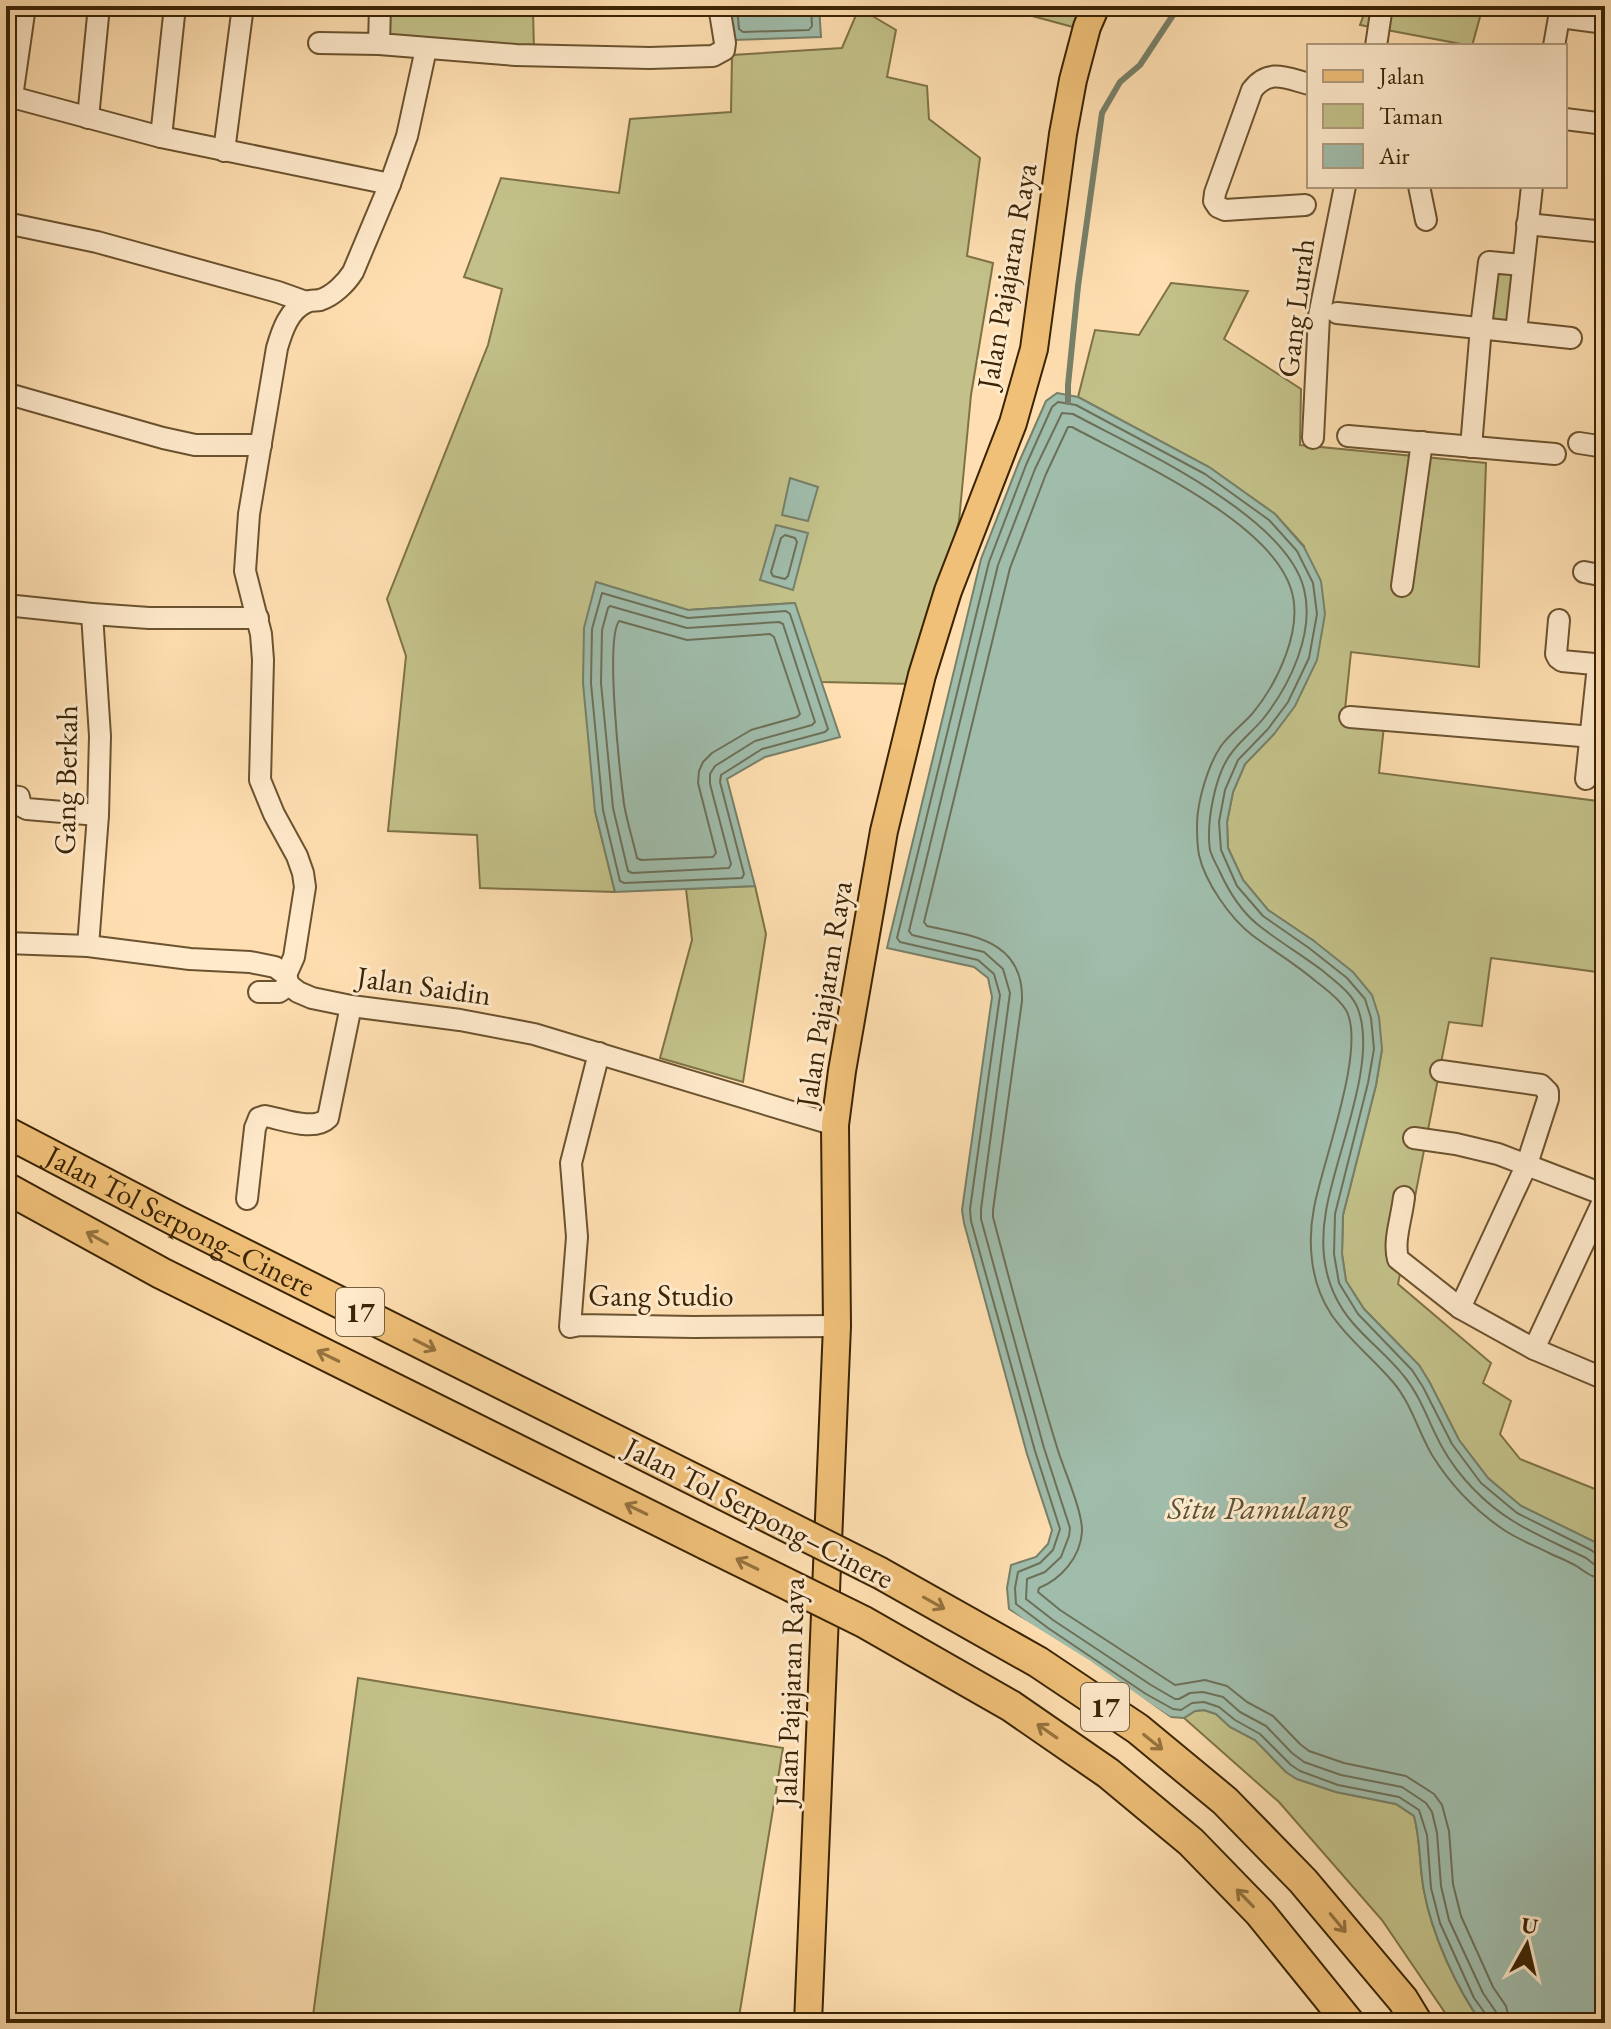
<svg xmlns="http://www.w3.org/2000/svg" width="1611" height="2029" font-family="'EB Garamond',serif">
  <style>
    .green { fill: #c3c189; stroke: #7e7246; stroke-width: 2 }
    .water { fill: #a0bdac; stroke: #778069; stroke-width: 2 }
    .pier { fill: #ffdfb1 }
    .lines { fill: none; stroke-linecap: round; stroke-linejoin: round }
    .shore { stroke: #6d7058; stroke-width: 2 }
    .stream { stroke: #778069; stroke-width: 6 }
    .minor-casing { stroke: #6b532f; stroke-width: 24 }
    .major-casing { stroke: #3a2404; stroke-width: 30 }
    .highway-casing { stroke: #3a2404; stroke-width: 34 }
    .minor { stroke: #ffeacc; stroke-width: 20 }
    .major { stroke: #f0c078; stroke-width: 26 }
    .highway { stroke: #f0c078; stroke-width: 30 }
    .highway-bridge-casing { stroke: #3a2404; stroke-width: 34; stroke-linecap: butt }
    .highway-bridge { stroke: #f0c078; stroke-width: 30 }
    .oneway { stroke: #95723e }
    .labels { text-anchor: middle; stroke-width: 6; stroke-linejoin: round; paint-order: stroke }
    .shield { fill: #ffeacc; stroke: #755f40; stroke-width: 2 }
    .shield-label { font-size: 28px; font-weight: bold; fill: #3a2404 }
    .street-label { font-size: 30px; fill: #3a2404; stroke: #ffeacc }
    .water-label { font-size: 32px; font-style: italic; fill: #595236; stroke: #ffeacc }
  </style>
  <rect width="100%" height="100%" fill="#ffdfb1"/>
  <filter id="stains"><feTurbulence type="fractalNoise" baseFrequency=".0025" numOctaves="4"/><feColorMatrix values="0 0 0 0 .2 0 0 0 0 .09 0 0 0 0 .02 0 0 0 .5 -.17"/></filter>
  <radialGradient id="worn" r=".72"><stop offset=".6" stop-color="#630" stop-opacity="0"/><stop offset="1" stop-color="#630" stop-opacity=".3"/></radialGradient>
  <!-- green -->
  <g class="green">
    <polygon points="377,6 577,6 533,10 534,51 372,50"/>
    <polygon points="995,6 1082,6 1073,27"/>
    <polygon points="1367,6 1483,6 1472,46 1360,25"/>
    <polygon points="859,8 896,30 887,77 927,86 929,119 980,158 967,256 993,263 971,395 959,521 913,684 821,682 794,603 688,610 596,582 595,811 615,892 480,888 477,835 388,831 406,656 387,599 488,345 502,289 464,277 501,178 619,193 630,119 731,112 732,55 842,48"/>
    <polygon points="1489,262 1522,265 1516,332 1481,327"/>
    <polygon points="1171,283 1248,291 1224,339 1301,389 1300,445 1486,463 1479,667 1351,652 1344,719 1384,726 1379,773 1605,802 1605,973 1491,958 1482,1026 1449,1022 1398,1284 1491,1363 1483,1383 1511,1401 1500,1434 1520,1459 1605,1493 1605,1551 1597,1543 1521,1506 1488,1478 1459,1440 1430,1383 1419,1365 1364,1309 1346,1281 1342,1254 1343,1215 1376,1085 1382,1049 1314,941 1268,910 1243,880 1228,848 1227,822 1233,792 1245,764 1274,734 1304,546 1275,514 1209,467 1078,397 1095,330 1139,335"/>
    <polygon points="755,886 766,934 743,1082 660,1058 692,940 686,889"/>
    <polygon points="358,1678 783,1748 738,2023 312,2023"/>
    <path d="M1204,1710L1216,1714L1230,1727L1255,1740L1286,1772L1297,1779L1336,1792L1396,1804L1414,1816C1421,1841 1419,1866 1424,1891C1432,1934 1456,1988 1482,2023H1452L1382,1920L1279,1802L1184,1718L1195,1711Z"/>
  </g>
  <!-- water -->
  <g class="water">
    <polygon points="729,6 819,6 821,37 732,40"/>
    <path d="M1057,393L1078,397L1209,467L1275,514L1304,547L1321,581L1325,614L1317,660L1295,706L1274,734L1245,764L1233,792L1227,822L1228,848L1243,880L1268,910L1314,941L1353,972L1372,995L1379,1017L1382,1049L1376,1085L1343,1215L1342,1254L1346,1281L1364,1309L1419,1365L1430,1383L1459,1440L1488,1478L1521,1506L1597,1543L1605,1551V2023H1482C1456,1988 1432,1934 1424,1891C1419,1866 1421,1841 1414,1816L1396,1804L1336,1792L1297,1779L1286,1772L1255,1740L1230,1727L1216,1714L1204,1710L1195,1711L1184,1718L1170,1717L1043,1635L1009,1609L1007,1588L1011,1565L1036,1557L1048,1544L1052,1530L1027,1454L964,1223L962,1210L992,997L988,978L974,967L887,948L981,559L1019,462L1046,401Z"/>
    <polygon points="790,478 818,487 808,521 782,515"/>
    <polygon points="776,525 808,533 793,590 760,580"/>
    <polygon points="596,582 688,610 795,603 840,737 765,757 727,779 755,886 615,892 595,811 583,683 584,628"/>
  </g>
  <!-- pier -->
  <polygon class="pier" points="1004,1607 1089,1660 1178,1723 1168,1720 1140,1704 1097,1676 1041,1638 1006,1612"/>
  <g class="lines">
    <!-- shore -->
    <g class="shore">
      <polyline points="737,6 739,29 743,32 809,30 812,26 811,6"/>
      <polygon points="785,535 795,538 797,542 788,576 785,579 773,576 771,572 781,538"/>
      <polygon points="602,593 688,618 786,611 790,614 828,729 825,732 762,749 721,775 720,782 744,874 742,878 624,883 620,881 603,810 591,683 592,629"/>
      <polygon points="610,606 687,628 779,622 783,624 815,722 812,725 755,741 715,766 710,774 710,784 731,864 729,868 632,873 628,871 613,808 601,683 602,630 608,608"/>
      <path d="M619,621L687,640L770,634L774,637L800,714L797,717L751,730L712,753L703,762L699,771L698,783L716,853L713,857L641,860L637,858C633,840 627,822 624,804C620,773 605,641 619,621Z"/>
      <polyline points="1488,2023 1487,2016 1474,1998 1440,1923 1431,1888 1427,1835 1419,1810 1399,1797 1338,1785 1300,1771 1291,1765 1260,1734 1235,1720 1219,1707 1204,1702 1192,1703 1181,1710 1173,1709 1146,1694 1048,1628 1016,1604 1015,1588 1018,1572 1040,1563 1053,1550 1060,1529 1035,1451 971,1221 970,1209 1000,995 994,974 978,960 900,942 897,938 989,562 1026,465 1052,407 1058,402 1076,405 1205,474 1269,520 1297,551 1313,583 1317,614 1309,658 1288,702 1268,729 1238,760 1225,790 1219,822 1221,850 1237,886 1263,916 1309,948 1347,978 1365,999 1371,1018 1374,1049 1368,1083 1335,1214 1334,1254 1339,1283 1358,1314 1412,1370 1423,1387 1452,1444 1481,1483 1517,1513 1591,1550 1599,1556 1605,1556"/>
      <path d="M1498,2023L1496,2012L1483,1993L1449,1920L1441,1886L1437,1833L1432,1812L1426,1803L1402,1787L1341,1775L1304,1762L1292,1753L1266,1726L1240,1712L1223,1697L1203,1692L1190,1693L1179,1699H1175L1151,1685L1053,1620L1026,1599L1027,1579L1045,1572L1061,1557L1069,1536L1070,1528L1044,1448L981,1219V1209L1010,993L1003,969L984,952L912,935L909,931L998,565L1035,469L1062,413L1073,414C1136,448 1286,515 1304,589C1315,633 1290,685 1263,719C1254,730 1242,739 1233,751C1215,772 1206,823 1210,850C1212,857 1216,864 1219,870C1228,890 1240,910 1257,924C1278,941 1302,955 1323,971C1336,982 1352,993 1358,1009C1378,1062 1335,1155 1326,1211C1319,1251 1325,1290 1352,1322C1368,1341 1388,1356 1403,1375C1421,1396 1429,1424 1442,1447C1458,1476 1485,1504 1513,1521C1535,1535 1562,1546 1586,1558L1595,1565L1605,1567"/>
      <path d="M1510,2023L1506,2006L1493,1987L1461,1916L1453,1884L1449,1831L1442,1805L1434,1794L1406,1776L1344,1763L1309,1751L1300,1744L1273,1716L1247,1702L1227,1686L1205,1680L1175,1685L1060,1610L1038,1592L1039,1588C1061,1579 1080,1558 1082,1532C1083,1511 1062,1466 1056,1444C1033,1369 1013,1293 993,1217V1210L1022,1001C1024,940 973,936 927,926L924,922L1010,568L1046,474L1068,427H1072C1133,460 1270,521 1291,589C1304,629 1277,684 1252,714C1242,725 1230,734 1221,746C1208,765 1197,802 1197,825C1197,834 1197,845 1199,855C1205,882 1230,918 1252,935C1272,950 1294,963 1313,979C1324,988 1338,997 1346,1010C1367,1048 1322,1163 1314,1208C1311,1223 1310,1244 1312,1260C1319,1321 1357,1340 1393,1382C1411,1403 1418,1431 1432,1455C1450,1484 1476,1511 1504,1530C1519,1540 1536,1546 1551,1554C1560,1558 1570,1562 1578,1567C1588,1574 1593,1578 1605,1579"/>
    </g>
    <!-- stream -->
    <polyline class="stream" points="1068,402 1068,385 1078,286 1102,113 1120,82 1140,65 1179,6"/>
    <!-- minor casing -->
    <g class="minor-casing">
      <g id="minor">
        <polyline points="380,6 379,44 516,55 650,58 713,56 724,50 725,43 719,6"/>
        <polyline points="1560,17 1605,23"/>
        <polyline points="319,43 379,44"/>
        <polyline points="1376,46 1382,6"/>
        <polyline points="1554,46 1561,6"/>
        <path d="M6,97H12L161,137L390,184L353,272C346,283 333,296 320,300C316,301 311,300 307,302C289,309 282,331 277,348L249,514L245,571L261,634L263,660L260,780L274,814L297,856L303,873L305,887L294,957L286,975"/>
        <polyline points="12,97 25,6"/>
        <polyline points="88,118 99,6"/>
        <polyline points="1565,119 1605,124"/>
        <polyline points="161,137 175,6"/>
        <polyline points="224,151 243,6"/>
        <polyline points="390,184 407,136 426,49"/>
        <polyline points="1419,186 1426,220"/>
        <polyline points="1532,186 1516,332 1571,338"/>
        <path d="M1305,205L1225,210L1218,207L1214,201L1215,193L1252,90C1269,68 1286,78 1309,84"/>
        <polyline points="6,223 97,242 278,292 306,302"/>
        <polyline points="1527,224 1605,232"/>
        <polyline points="1337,313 1516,332"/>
        <polyline points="12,395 163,438 195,445 261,445"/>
        <polyline points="1348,436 1555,454"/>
        <polyline points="1313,438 1319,316 1345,186"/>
        <polyline points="1579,443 1605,447"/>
        <polyline points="1471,447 1481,327 1489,262 1522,265"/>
        <polyline points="1584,572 1605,576"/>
        <polyline points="1402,586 1422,442"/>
        <polyline points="6,605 92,614 149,618 258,618"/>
        <polyline points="1559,620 1556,654 1558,658 1562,661 1605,665"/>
        <polyline points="1350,717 1605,738"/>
        <polyline points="1586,779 1597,675"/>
        <polyline points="6,795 19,797 21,806 27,809 98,815"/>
        <polyline points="6,943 88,946 190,959 250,962 275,967 286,975 289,985 298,992 312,998 351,1006 460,1020 534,1034 835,1125"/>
        <polyline points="88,946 98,815 100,736 92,614"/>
        <polyline points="259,992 279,992 289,985"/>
        <polyline points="599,1053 571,1163 577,1237 570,1327 580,1325 693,1327 837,1326"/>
        <polyline points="1441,1071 1541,1085 1548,1092 1548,1099 1527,1164 1460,1308"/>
        <polyline points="1414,1138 1456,1144 1498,1154 1605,1195"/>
        <path d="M1404,1197C1402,1217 1393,1241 1398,1259L1460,1308L1534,1349L1605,1379"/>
        <path d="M247,1199L255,1128L259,1118L265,1116C283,1119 314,1132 328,1118L351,1006"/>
        <polyline points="1534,1349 1605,1197"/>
      </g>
    </g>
    <!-- major casing -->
    <g class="major-casing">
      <polyline id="major" points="808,2023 837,1326 835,1125 842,1071 884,831 922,675 948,591 1013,423 1034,349 1063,134 1073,80 1087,27 1096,6"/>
    </g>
    <!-- highway casing -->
    <g class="highway-casing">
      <g id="highway">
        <path id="s1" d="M6,1132L175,1220L715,1490"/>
        <polyline points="6,1188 161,1273 706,1544"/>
      </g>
    </g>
    <!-- minor -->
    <use href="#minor" class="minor"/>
    <!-- major -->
    <use href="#major" class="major"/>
    <!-- highway -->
    <use href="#highway" class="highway"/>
    <!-- highway-bridge casing -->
    <g class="highway-bridge-casing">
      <g id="highway-bridge">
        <polyline points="715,1490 880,1573 1038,1662 1138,1729 1225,1801 1303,1881 1403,2000 1417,2023"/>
        <polyline points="706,1544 864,1622 1011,1706 1108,1773 1191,1842 1260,1913 1349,2023"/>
      </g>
    </g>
    <!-- highway-bridge -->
    <use href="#highway-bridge" class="highway-bridge"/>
  </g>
  <!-- one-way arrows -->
  <defs><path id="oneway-shaft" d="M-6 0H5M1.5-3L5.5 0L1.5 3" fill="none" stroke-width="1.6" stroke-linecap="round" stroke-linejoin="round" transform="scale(2)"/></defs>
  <g class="oneway">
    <use href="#oneway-shaft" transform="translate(97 1238) rotate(-151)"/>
    <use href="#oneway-shaft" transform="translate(425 1345) rotate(27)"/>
    <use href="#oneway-shaft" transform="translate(328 1356) rotate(-154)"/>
    <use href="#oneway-shaft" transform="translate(636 1509) rotate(-154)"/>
    <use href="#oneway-shaft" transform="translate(747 1564) rotate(-154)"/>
    <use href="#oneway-shaft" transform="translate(934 1603) rotate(29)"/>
    <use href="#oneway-shaft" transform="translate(1047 1731) rotate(-145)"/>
    <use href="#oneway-shaft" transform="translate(1153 1742) rotate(39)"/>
    <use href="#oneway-shaft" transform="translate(1245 1898) rotate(-134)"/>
    <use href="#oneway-shaft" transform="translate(1338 1923) rotate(50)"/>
  </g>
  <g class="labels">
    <!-- shield labels -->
    <g class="shield">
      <rect x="336" y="1288" width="48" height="48" rx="6"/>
      <rect x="1081" y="1683" width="48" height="48" rx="6"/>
    </g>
    <g class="shield-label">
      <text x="360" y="1322">17</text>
      <text x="1105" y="1717">17</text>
    </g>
    <!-- street labels -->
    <g class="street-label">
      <text transform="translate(1007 276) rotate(-80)" y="10">Jalan Pajajaran Raya</text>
      <text transform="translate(1296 308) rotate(-83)" y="10">Gang Lurah</text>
      <text transform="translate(66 780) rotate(-89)" y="10">Gang Berkah</text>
      <text transform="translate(424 986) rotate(8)" y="10">Jalan Saidin</text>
      <text transform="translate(824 994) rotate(-81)" y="10">Jalan Pajajaran Raya</text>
      <text dy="10" stroke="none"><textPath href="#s1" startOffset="196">Jalan Tol Serpong–Cinere</textPath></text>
      <text x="661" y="1306">Gang Studio</text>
      <text transform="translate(759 1513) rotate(27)" y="10">Jalan Tol Serpong–Cinere</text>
      <text transform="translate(790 1692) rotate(-88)" y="10">Jalan Pajajaran Raya</text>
    </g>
    <!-- water labels -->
    <g class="water-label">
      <text x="1259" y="1519">Situ Pamulang</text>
    </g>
  </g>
  <!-- margin -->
  <rect width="1611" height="2029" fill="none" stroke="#ffdfb1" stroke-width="32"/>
  <rect x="8" y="8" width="1595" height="2013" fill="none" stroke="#3a2404" stroke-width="4"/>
  <rect x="16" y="16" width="1579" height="1997" fill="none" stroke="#3a2404" stroke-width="2"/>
  <!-- legend -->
  <rect x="1307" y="44" width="260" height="144" fill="#ffeacc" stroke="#b09b7c" stroke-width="2"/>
  <rect x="1323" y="70" width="40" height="12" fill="#f0c078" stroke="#b09b7c" stroke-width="2"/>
  <text x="1379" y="84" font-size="24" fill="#3a2404">Jalan</text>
  <rect x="1323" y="104" width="40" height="24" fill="#c3c189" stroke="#b09b7c" stroke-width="2"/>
  <text x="1379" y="124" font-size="24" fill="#3a2404">Taman</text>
  <rect x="1323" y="144" width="40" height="24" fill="#a0bdac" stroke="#b09b7c" stroke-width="2"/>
  <text x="1379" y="164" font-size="24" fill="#3a2404">Air</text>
  <!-- north arrow -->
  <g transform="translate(1527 1945) rotate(8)" stroke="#ffeacc" stroke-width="6" paint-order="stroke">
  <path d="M0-6L14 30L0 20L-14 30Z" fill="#3a2404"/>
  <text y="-12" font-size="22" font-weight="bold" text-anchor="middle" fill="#3a2404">U</text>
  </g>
  <rect width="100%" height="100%" filter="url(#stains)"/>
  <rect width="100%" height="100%" fill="url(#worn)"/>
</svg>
